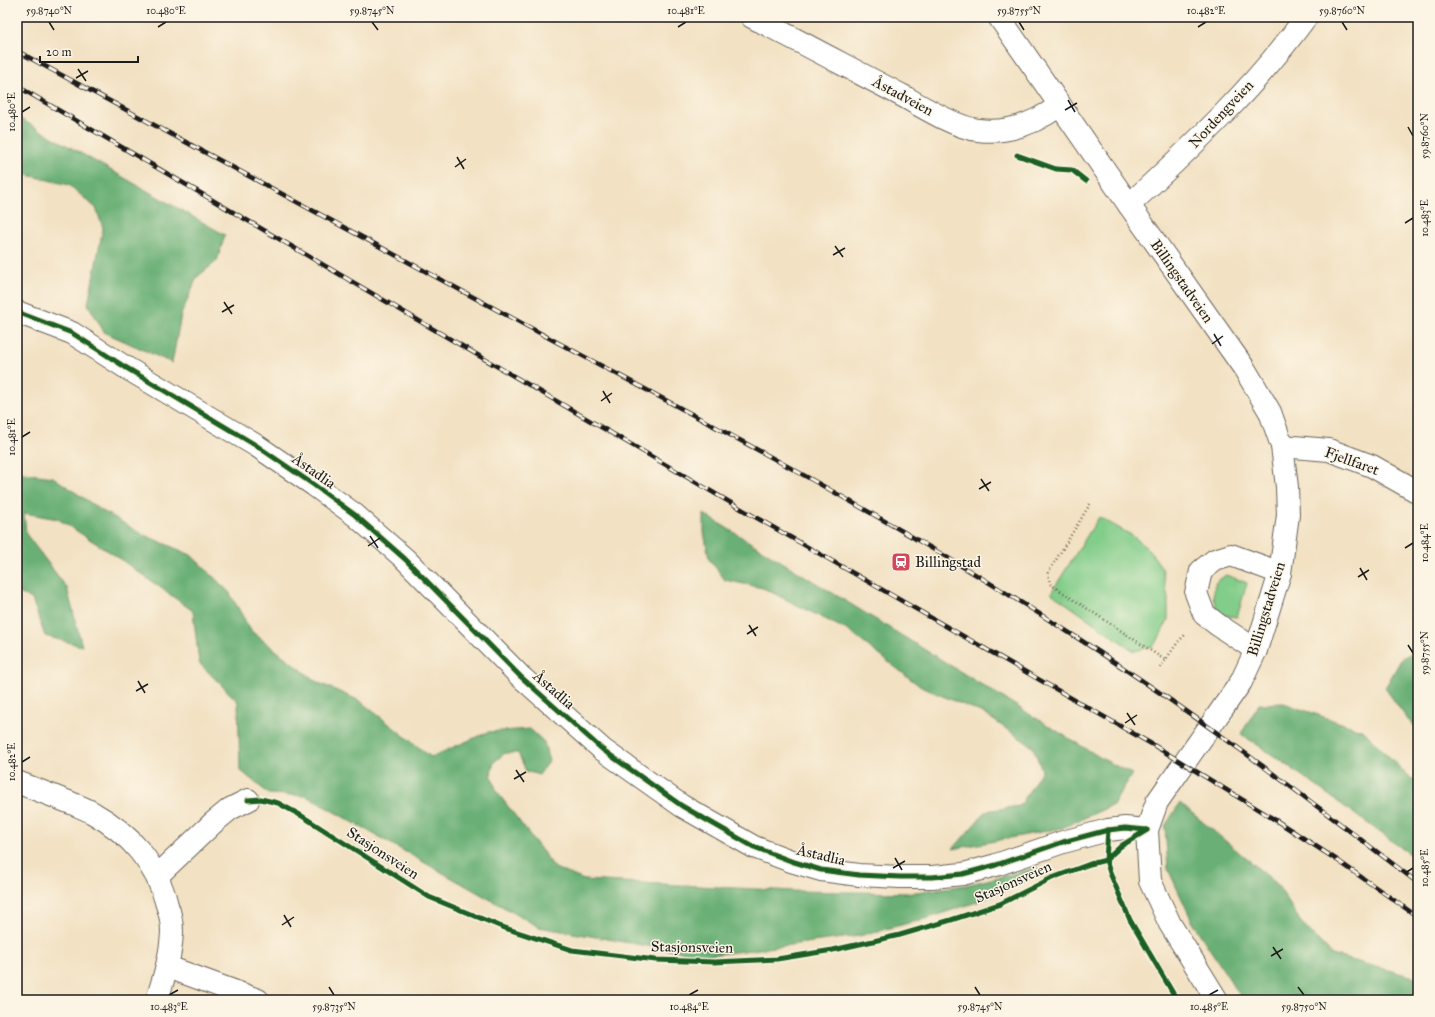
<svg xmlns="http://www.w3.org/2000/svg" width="1435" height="1017" font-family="'IM FELL Great Primer',serif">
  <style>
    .green { fill: #83cd8a; stroke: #507453 }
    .forest { fill: #6ab076; stroke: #436649 }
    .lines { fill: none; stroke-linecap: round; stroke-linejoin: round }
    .minor-casing { stroke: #676156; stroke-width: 24 }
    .major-casing { stroke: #676156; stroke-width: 24 }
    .path { stroke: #676156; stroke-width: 2.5; stroke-dasharray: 1 3; stroke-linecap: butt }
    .minor { stroke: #fff; stroke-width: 22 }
    .major { stroke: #fff; stroke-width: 22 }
    .rail-casing { stroke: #1c1c1c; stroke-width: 4.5 }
    .rail { stroke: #fcf5e5; stroke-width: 3; stroke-dasharray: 9; stroke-linecap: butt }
    .cycleway-casing { stroke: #fcf5e5; stroke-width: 8 }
    .cycleway { stroke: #1b5e20; stroke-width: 5 }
    .ticks { fill: none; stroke: #1c1c1c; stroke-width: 1.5 }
    .labels { text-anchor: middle; stroke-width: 3; stroke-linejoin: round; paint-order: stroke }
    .street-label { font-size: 15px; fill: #1c1c1c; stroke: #fcf5e5 }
    .poi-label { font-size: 15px; fill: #1c1c1c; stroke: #fcf5e5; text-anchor: start }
    .neatline { fill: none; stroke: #1c1c1c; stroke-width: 1.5 }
    .ticks-label { font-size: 10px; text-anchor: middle; fill: #1c1c1c }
  </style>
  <rect width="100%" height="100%" fill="#fcf5e5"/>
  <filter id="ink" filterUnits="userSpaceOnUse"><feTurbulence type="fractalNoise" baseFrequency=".025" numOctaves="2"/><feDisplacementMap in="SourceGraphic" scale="8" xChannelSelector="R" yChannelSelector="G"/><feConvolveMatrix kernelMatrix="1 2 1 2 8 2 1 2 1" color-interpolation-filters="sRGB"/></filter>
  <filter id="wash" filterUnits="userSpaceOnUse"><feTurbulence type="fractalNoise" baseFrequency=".012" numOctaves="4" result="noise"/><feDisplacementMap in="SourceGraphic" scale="16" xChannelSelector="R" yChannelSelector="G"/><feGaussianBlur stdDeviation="0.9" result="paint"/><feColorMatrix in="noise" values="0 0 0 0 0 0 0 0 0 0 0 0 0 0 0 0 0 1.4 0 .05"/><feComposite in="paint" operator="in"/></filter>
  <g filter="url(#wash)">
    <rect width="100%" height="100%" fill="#f2e1c2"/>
    <!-- green -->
    <g class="green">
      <polygon points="1099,517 1133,536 1149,550 1162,568 1168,598 1168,620 1158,640 1152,647 1134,651 1051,593"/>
      <path d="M1226,575L1247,583L1237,617L1222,615C1213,603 1211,596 1216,582Z"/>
    </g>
    <!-- forest -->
    <g class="forest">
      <polygon points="17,117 225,235 217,261 197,277 181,315 172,363 104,332 88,304 103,228 96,208 69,185 23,174 17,170"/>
      <polygon points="17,472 53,477 101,510 142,534 191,555 229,592 251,631 317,682 360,701 431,757 488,732 530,729 544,742 549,761 539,775 526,771 518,753 505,753 494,762 491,774 497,792 555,868 584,880 794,891 909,893 966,885 1037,868 1039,874 977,902 928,918 859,936 704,956 539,927 306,796 269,794 240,770 238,702 199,663 193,611 116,556 58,519 24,513 26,534 67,588 82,646 45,636 32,599 17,592"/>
      <polygon points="704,514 1101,758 1132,774 1113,805 1062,828 953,849 986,811 1020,806 1042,770 1033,747 983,713 921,687 847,630 763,588 725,580 709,559 704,532"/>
      <polygon points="1418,650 1418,729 1408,720 1385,688 1402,658"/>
      <polygon points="1284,703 1364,731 1408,776 1418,783 1418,860 1283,762 1241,734 1259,704"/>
      <polygon points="1180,803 1277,884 1300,921 1332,955 1418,978 1418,1000 1243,1000 1194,925 1168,869 1165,826"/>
    </g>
  </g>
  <g filter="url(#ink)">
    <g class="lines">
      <!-- minor casing -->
      <g class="minor-casing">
        <g id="minor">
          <path d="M752,17C803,43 853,70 903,96C922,107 957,128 978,130C1009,134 1036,123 1060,105"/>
          <path d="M1129,205C1192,147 1255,87 1306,17"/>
          <polyline points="17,312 72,333 125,367 257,446 314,485 355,515 405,559 520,676 603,750 682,806 754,847 791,861 821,870 859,875 900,877 932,877 963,874 996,865 1063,842 1108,830 1125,828 1147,830"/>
          <polyline points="1282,446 1329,450 1372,466 1418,492"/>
          <polyline points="1256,650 1218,625 1204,614 1196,593 1201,571 1215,560 1231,555 1280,573"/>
          <path d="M17,782C35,789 53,796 71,803C78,806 87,809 93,813C129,833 157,864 167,905C170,913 172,923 172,932C171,956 164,977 157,1000"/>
          <polyline points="157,876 213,823 230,809 248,800"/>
          <polyline points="168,967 258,1000"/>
        </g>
      </g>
      <!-- major casing -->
      <g class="major-casing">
        <polyline id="major" points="999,17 1129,205 1244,368 1270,412 1282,446 1287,487 1288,515 1280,573 1256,650 1241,682 1157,802 1147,830 1150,881 1170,924 1217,1000"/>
      </g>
      <!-- path -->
      <g class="path">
        <polyline points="1090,504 1048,573 1050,584 1165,660"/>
        <polyline points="1160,668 1178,642 1185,635"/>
      </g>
      <!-- minor -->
      <use href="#minor" class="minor"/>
      <!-- major -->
      <use href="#major" class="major"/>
      <!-- rail casing -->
      <g class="rail-casing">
        <g id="rail">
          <path d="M17,51C195,147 373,243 551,339C730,434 909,529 1079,639C1196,714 1307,798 1418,883"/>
          <polyline points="17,86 750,514 1155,746 1277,821 1337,860 1418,917"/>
        </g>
      </g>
      <!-- rail -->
      <use href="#rail" class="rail"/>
      <!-- cycleway casing -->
      <g class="cycleway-casing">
        <g id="cycleway">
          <polyline points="1017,155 1056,169 1072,170 1086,181"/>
          <polyline points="17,312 72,333 125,367 257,446 314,485 355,515 405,559 520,676 603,750 682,806 754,847 791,861 821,870 859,875 900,877 932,877 963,874 996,865 1063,842 1108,830 1125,828 1147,830"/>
          <polyline points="248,800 261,799 278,803 302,816 429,897 502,927 572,950 656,960 715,962 777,959 833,950 900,935 951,920 1000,904 1052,878 1090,864 1106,860 1121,846 1147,830"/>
          <polyline points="1108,830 1106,860 1110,873 1130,920 1177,1000"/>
        </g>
      </g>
      <!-- cycleway -->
      <use href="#cycleway" class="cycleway"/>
    </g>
  </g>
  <!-- ticks -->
  <path class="ticks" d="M49,22L54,30M372,22L378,30M1019,22L1024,30M1342,22L1347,30M158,27L166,22M678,27L686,22M1198,27L1206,22M78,69L86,81M76,78L88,71M1068,100L1075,112M1065,110L1077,103M22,112L30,107M1408,127L1413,136M457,157L464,169M455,167L466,159M1405,223L1413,218M835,246L843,257M833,255L845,248M224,302L232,314M222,312L234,305M1214,334L1221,346M1212,344L1223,336M603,391L610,403M601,401L612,393M22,437L30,432M981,479L989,491M979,489L991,482M370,536L378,548M368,546L380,538M1405,548L1413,543M1360,568L1367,580M1358,577L1369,570M749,625L756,636M747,634L758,627M1408,645L1413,653M138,681L145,693M136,691L148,684M1127,713L1135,725M1125,723L1137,715M22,762L30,757M516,770L524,782M514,779L526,772M895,858L902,870M893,868L905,861M1405,873L1413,868M284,915L291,927M282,925L294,917M1273,947L1281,959M1271,956L1283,949M329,987L334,995M975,987L980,995M1298,987L1304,995M169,995L178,990M689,995L698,990M1209,995L1218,990"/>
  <!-- icons -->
  <defs>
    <g id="station-square" transform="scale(1)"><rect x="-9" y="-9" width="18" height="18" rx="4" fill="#d1495b" stroke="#fcf5e5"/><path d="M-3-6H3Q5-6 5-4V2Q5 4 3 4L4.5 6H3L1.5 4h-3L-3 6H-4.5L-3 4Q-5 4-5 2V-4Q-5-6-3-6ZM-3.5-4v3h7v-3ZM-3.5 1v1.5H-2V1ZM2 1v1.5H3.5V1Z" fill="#fff"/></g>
  </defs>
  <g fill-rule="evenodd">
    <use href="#station-square" x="901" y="562"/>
  </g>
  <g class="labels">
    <!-- street labels -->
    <g class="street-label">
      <text transform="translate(903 96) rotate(28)" y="5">Åstadveien</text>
      <text transform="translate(1221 114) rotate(-47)" y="5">Nordengveien</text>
      <text transform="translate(1182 281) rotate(55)" y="5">Billingstadveien</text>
      <text transform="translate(1352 461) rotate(20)" y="5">Fjellfaret</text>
      <text transform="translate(314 471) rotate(35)" y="5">Åstadlia</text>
      <text transform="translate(1266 609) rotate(-73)" y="5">Billingstadveien</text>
      <text transform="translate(554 690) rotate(41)" y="5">Åstadlia</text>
      <text transform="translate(383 853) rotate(33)" y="5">Stasjonsveien</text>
      <text transform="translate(821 855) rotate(13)" y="5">Åstadlia</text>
      <text transform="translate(1013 882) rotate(-24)" y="5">Stasjonsveien</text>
      <text transform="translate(692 947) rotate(1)" y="5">Stasjonsveien</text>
    </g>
    <!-- poi labels -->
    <g class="poi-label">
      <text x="915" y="567">Billingstad</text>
    </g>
  </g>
  <!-- margin -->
  <rect width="1435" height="1017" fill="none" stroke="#fcf5e5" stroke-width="44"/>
  <!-- scale -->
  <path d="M40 56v6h98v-6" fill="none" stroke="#1c1c1c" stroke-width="2"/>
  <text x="46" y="56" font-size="12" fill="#1c1c1c" stroke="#fcf5e5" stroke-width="3" paint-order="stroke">20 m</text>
  <rect x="22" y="22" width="1391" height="973" class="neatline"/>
  <g class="ticks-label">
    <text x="49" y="14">59.8740°N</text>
    <text x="166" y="14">10.480°E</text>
    <text x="372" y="14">59.8745°N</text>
    <text x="686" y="14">10.481°E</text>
    <text x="1019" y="14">59.8755°N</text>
    <text x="1206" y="14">10.482°E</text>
    <text x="1342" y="14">59.8760°N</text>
    <text transform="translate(11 112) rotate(-90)" y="4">10.480°E</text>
    <text transform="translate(1424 136) rotate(-90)" y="4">59.8760°N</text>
    <text transform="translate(1424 218) rotate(-90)" y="4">10.483°E</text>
    <text transform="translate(11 437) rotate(-90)" y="4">10.481°E</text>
    <text transform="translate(1424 543) rotate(-90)" y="4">10.484°E</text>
    <text transform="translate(1424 653) rotate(-90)" y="4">59.8755°N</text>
    <text transform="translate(11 762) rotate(-90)" y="4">10.482°E</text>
    <text transform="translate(1424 868) rotate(-90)" y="4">10.485°E</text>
    <text x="169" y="1010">10.483°E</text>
    <text x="334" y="1010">59.8735°N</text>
    <text x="689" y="1010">10.484°E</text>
    <text x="980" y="1010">59.8745°N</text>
    <text x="1209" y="1010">10.485°E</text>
    <text x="1304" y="1010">59.8750°N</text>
  </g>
</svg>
